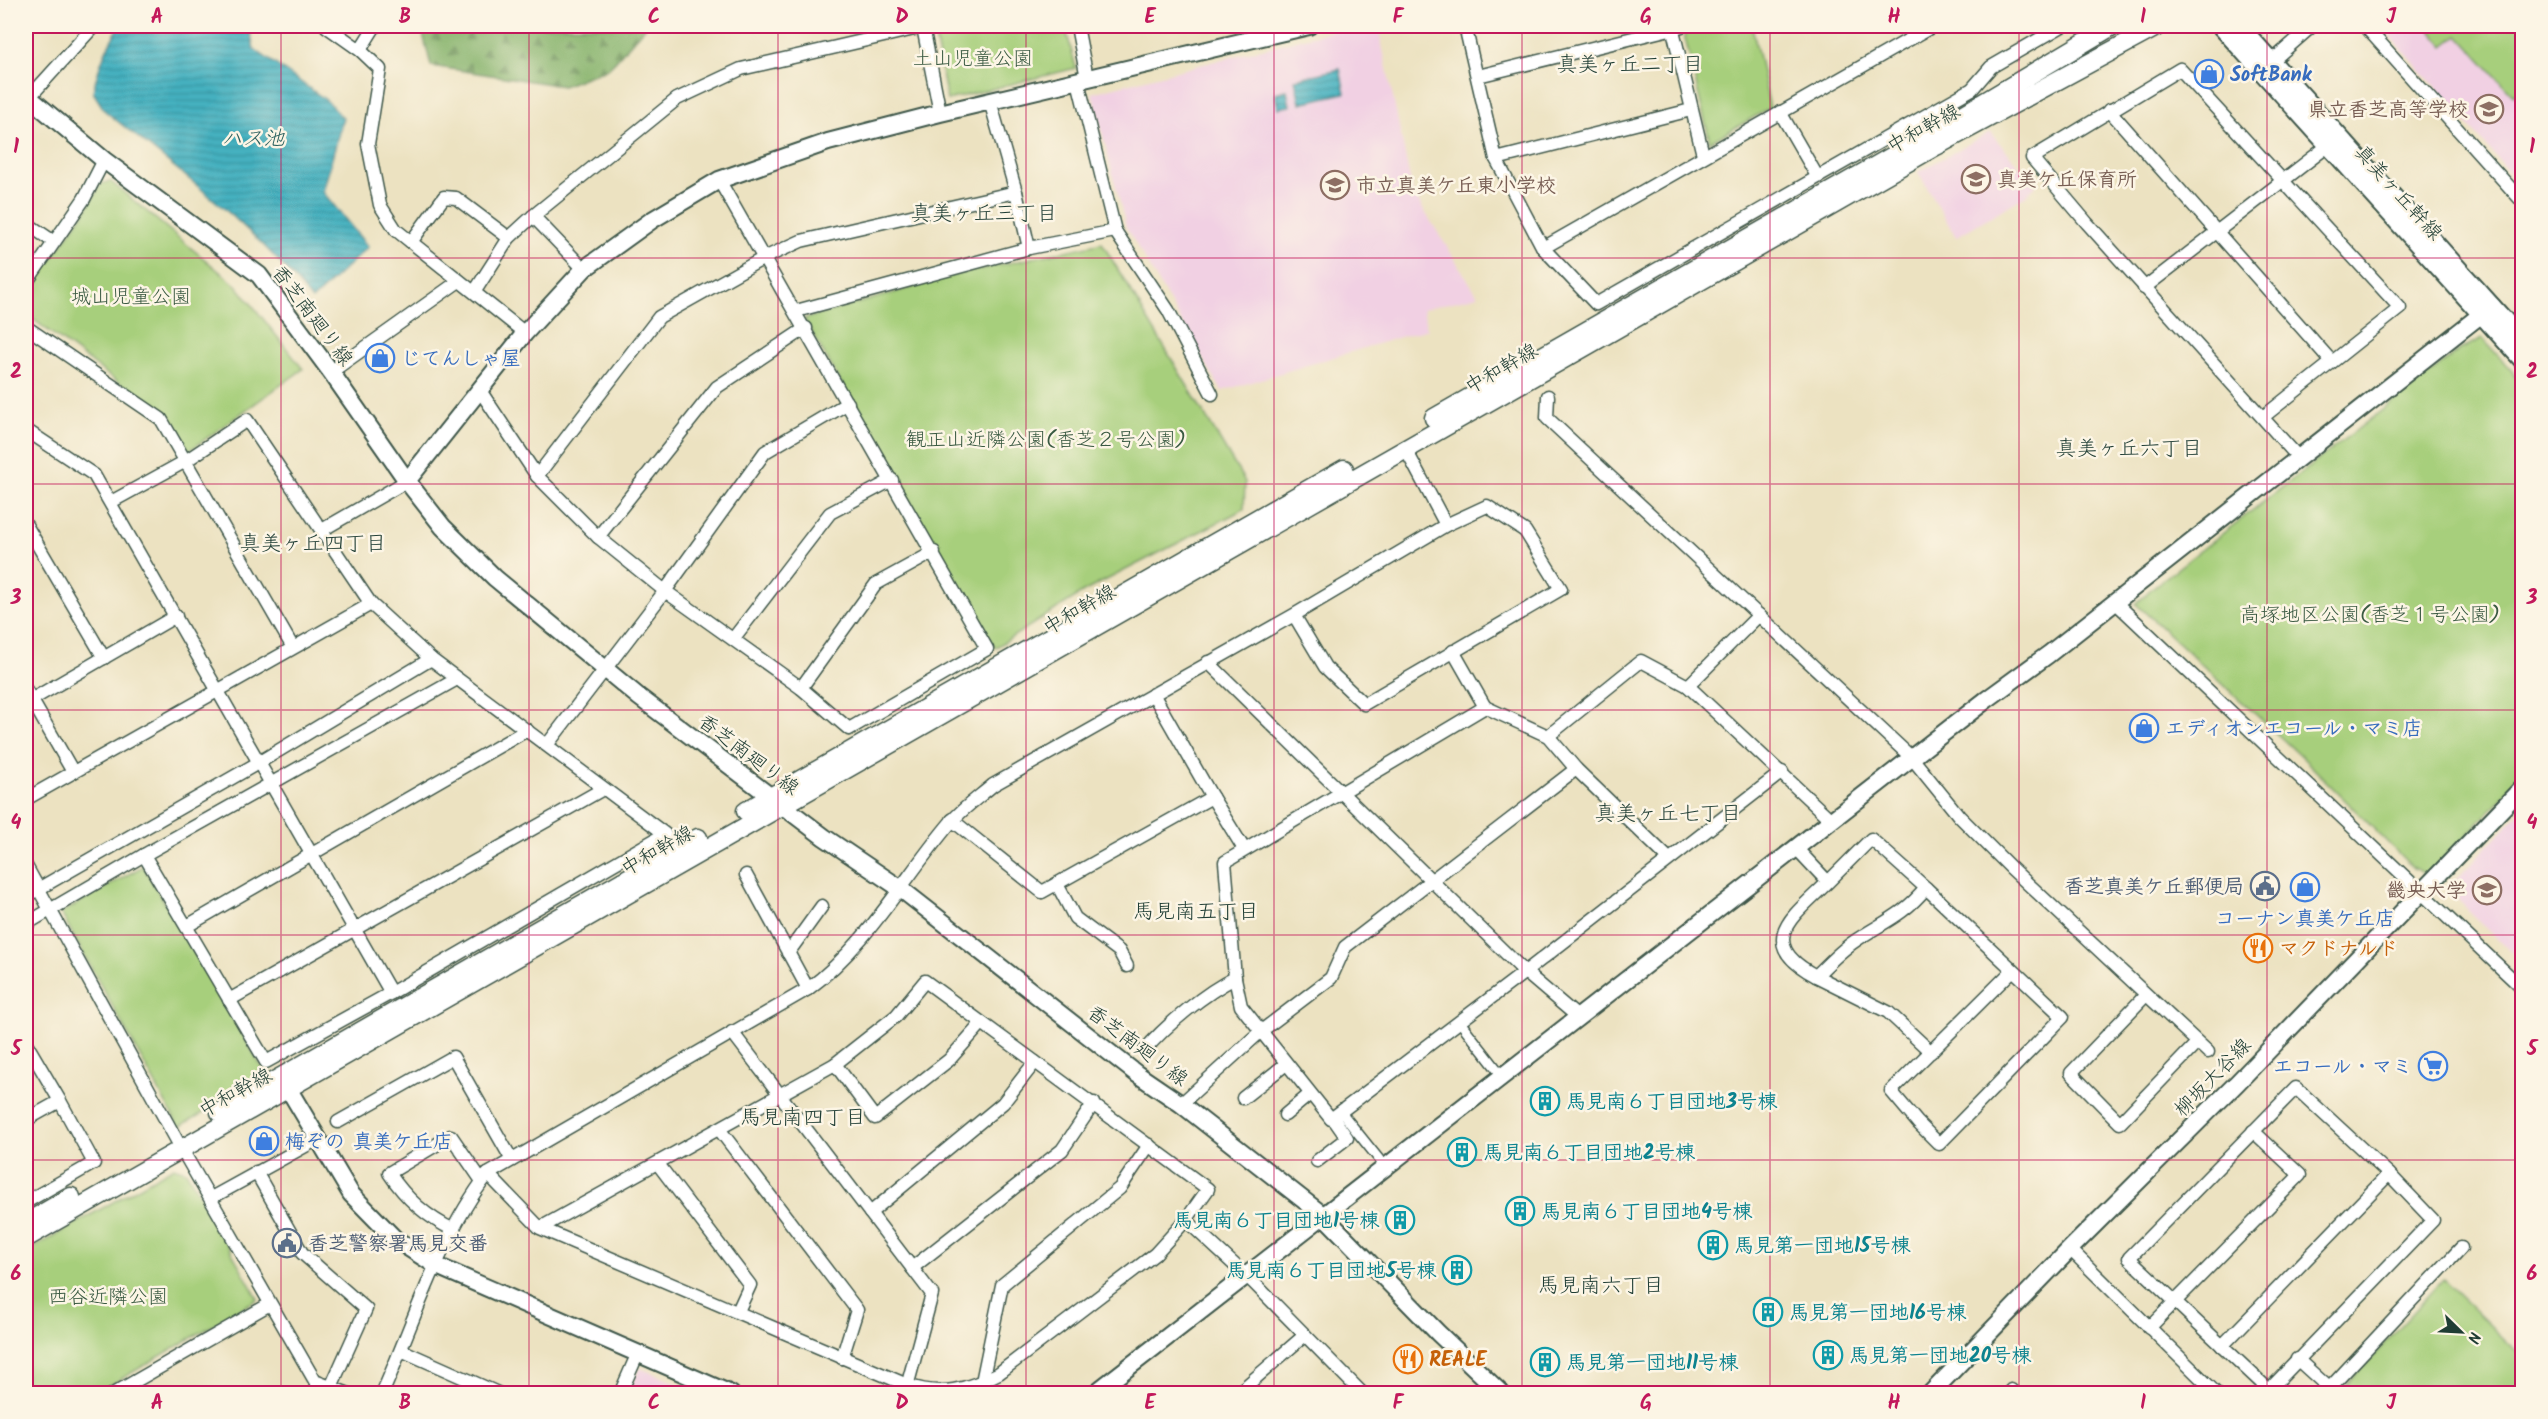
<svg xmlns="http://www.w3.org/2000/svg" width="2548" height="1419" font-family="Kalam,'Klee One',sans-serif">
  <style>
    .built { fill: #f1d0e3 }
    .green { fill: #a7cf7b; stroke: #638658; stroke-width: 1.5 }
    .forest { fill: url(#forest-firs); stroke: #527850; stroke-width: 1.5 }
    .water { fill: url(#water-rules); stroke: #32777a; stroke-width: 1.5 }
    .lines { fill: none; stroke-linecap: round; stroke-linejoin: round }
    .pedestrian-casing { stroke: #3e5649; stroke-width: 12 }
    .minor-casing { stroke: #3e5649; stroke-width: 15 }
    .tertiary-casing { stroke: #3e5649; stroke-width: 20 }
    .secondary-casing { stroke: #3e5649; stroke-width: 21 }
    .pedestrian { stroke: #fff; stroke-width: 9 }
    .minor { stroke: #fff; stroke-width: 12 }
    .tertiary { stroke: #fff; stroke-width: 16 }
    .secondary { stroke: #fff; stroke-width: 18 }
    .grid { fill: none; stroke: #c2185b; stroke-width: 1.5; stroke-opacity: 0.55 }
    .labels { text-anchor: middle; stroke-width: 5; stroke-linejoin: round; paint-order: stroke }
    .park-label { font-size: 20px; fill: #3a5a42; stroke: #fcf5e5 }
    .shop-label { font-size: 20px; font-weight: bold; fill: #366cbe; stroke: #fcf5e5; text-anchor: start }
    .education-label { font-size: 20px; font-weight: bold; fill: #785e54; stroke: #fcf5e5; text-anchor: end }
    .street-label { font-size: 20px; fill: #1f3d34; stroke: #fcf5e5 }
    .service-label { font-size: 20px; font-weight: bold; fill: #4e5e75; stroke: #fcf5e5; text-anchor: end }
    .food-label { font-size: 20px; font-weight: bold; fill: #c56008; stroke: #fcf5e5; text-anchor: start }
    .culture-label { font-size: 20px; font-weight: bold; fill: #0d838f; stroke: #fcf5e5; text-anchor: start }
    .neighbourhood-label { font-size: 21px; fill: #1f3d34; stroke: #fcf5e5 }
    .water-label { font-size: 21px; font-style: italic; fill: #2a605e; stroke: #fcf5e5 }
    .neatline { fill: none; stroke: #c2185b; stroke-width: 2 }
    .grid-label { font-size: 20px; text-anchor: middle; font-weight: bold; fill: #c2185b }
  </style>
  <defs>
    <pattern id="forest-firs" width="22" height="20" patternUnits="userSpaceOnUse" patternTransform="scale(1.5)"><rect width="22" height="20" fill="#85b26b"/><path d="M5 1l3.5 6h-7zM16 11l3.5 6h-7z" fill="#6c9259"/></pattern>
    <pattern id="water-rules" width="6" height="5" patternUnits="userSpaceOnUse" patternTransform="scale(1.5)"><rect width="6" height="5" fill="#44b1c0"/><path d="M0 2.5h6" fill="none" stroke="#38919d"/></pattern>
  </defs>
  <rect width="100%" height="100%" fill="#fcf5e5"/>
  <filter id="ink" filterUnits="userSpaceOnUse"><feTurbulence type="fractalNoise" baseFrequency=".0167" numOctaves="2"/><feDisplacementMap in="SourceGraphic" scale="12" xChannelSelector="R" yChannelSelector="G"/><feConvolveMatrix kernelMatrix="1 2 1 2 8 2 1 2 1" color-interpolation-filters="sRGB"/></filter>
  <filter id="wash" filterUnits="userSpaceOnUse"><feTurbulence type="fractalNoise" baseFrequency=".008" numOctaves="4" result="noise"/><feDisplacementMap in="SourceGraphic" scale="24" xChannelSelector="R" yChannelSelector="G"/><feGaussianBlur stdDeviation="1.35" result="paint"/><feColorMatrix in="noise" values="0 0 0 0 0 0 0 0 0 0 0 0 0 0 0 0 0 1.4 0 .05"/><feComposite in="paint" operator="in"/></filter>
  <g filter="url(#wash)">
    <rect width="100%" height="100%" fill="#ece2c1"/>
    <!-- built -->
    <g class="built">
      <polygon points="1351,26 1378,26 1413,193 1478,296 1423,309 1427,329 1222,391 1126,227 1092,93"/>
      <polygon points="2382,26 2427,26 2431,32 2458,34 2513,95 2522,87 2522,187"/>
      <polygon points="1990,132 2036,186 2025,196 1956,237 1918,172"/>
      <polygon points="2522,810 2522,963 2452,894 2451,885"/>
      <polygon points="640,1368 700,1393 628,1393"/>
    </g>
    <!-- green -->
    <g class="green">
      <polygon points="933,26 1065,26 1076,68 947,100"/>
      <polygon points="1718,26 1752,26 1770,108 1710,142 1684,34"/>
      <polygon points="2427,26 2522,26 2522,87 2513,95 2458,35 2444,46"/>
      <polygon points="110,181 237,286 303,369 186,453 165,417 26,314 26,296 86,210 101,184"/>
      <polygon points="1102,243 1245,482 1244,509 1085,591 995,648 804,319 958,274"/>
      <polygon points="2482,338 2522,382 2522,776 2444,860 2431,873 2425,874 2413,868 2303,758 2136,604 2152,588 2460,350"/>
      <polygon points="143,866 267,1076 179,1127 61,913"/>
      <polygon points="174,1167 186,1171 258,1299 97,1393 26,1393 26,1252"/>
      <polygon points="2443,1280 2522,1356 2522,1393 2339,1393"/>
    </g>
    <!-- forest -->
    <polygon class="forest" points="424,26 646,26 609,68 563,86 431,66 422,30"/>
    <!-- water -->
    <g class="water">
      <path d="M120,26H249L254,49L326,100L343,118L323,192L368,247L312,300C255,226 177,170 105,111L93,92C98,67 106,47 120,26Z"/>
      <polygon points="1340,69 1345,93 1300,103 1295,79"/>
      <polygon points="1287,90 1290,106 1278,108 1275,93"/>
    </g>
  </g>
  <g filter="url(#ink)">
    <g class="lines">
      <!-- pedestrian casing -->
      <g class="pedestrian-casing">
        <g id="pedestrian">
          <polyline points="1460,1022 1503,1077"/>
          <polyline points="1341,1112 1386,1168"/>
        </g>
      </g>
      <!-- minor casing -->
      <g class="minor-casing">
        <g id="minor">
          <polyline points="326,26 360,50 380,69 368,144 380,205 396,230 525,333"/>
          <polyline points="1077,26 1087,78"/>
          <polyline points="1465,26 1496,159 1543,248 1596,304 1972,89 1991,67 2062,26"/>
          <polyline points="1672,26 1703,155"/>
          <polyline points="2365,26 2522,201"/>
          <polyline points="360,50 375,26"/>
          <polyline points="2271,62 2312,26"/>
          <polyline points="1478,76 1682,26"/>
          <polyline points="1078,81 1115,231 1168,310 1212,394"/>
          <polyline points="26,101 94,26"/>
          <polyline points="990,101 1016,192 1029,248"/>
          <polyline points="2109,110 2332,362"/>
          <polyline points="1780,112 1817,176"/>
          <polyline points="1496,159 1691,110"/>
          <polyline points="26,223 54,242"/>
          <polyline points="411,242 444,197 456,198 509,238"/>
          <polyline points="1543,248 1933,26"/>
          <polyline points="584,269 533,216 677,99 741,69 923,27 940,113"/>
          <polyline points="26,283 84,199 104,160"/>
          <polyline points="2144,288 2329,145"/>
          <polyline points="475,291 509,238 533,216"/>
          <polyline points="796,311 1029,248 1115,231"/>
          <polyline points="26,327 161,419 292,646"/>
          <polyline points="331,372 459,281"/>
          <polyline points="479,389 537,476 598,537 665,591 801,688 849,729 987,649 719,180"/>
          <polyline points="1548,396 1547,418 1912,758 1959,816 2011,868 2208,1052"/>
          <polyline points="2263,417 2400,308 2180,69 2032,158 2087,223 2298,457"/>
          <polyline points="26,430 94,475 391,993"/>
          <polyline points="1405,448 1446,525"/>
          <polyline points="537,476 659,317 764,258 801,241 1016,192"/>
          <polyline points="26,525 104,658"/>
          <polyline points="322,530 407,481"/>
          <polyline points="598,537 717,387 806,328"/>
          <polyline points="2115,602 2522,988"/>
          <polyline points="371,604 431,659"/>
          <polyline points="733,639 830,513 892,480"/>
          <polyline points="1453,651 1485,707"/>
          <polyline points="1208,662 1525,972 1579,1018"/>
          <polyline points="1688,686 1759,615"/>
          <polyline points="801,688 876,584 934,552"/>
          <polyline points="26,690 73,772"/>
          <polyline points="31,700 176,616"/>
          <polyline points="1548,736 1641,661 1688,686 1831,820"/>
          <polyline points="547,745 665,591 765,452 848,403"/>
          <polyline points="1212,797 1244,849"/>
          <polyline points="26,799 371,604 247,420 184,462 111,502"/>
          <polyline points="952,820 1042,892 1212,797 1153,694"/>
          <path d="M1796,848L1828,882L1871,839L1926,888C1903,916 1883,922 1855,941C1840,951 1828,964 1816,976C1752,942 1795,915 1828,882"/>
          <polyline points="1669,859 1576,769 1548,736 1485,707 1225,862 1235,978 1241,1006 1331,1119 1525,972 1782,772"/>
          <polyline points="26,866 181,1148 315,1381 349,1394"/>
          <polyline points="746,875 808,989"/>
          <polyline points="1057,884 1075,918 1119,951 1127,966"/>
          <polyline points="1926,888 2063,1017 1939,1144 1918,1123 1891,1091 2013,970"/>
          <polyline points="26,896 258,763 431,659 665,834 391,993 266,1062 144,855 457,679"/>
          <polyline points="26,924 144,855"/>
          <polyline points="187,926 527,730"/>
          <polyline points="788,953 822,906"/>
          <polyline points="1816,976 1888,1012 1931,1052"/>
          <polyline points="2146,995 2071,1073 2120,1123 2197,1043"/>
          <polyline points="229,1000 603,789"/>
          <polyline points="732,1032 932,1294 905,1394"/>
          <polyline points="26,1043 60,1101 26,1120"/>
          <path d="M1145,1050C1165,1026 1206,992 1235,978"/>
          <polyline points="835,1064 875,1118 949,1060 981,1024"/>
          <polygon points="2296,1088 2389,1174 2433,1220 2269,1390 2129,1258"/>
          <polyline points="1243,1098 1286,1064"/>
          <polyline points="1181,1104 1260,1032 1331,978 1345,947 1576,769"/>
          <polyline points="1285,1115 1310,1094"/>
          <polyline points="338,1122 453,1057 512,1160"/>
          <polyline points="719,1129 857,1310 842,1358"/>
          <polyline points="1317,1161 1347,1138 1333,1118"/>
          <polyline points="658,1164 750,1285 738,1311"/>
          <polyline points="256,1172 302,1253 366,1309 331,1387 319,1394"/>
          <path d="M488,1174L540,1228L907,1385C941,1397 967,1390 999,1373L1155,1254L1186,1220L1208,1189L925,981L896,1016L835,1064L540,1228"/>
          <polyline points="211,1198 318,1139"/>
          <polyline points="26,1202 94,1163 60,1101"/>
          <polyline points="870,1213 1003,1103 1035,1062"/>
          <polyline points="1186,1220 1253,1282 1363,1394"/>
          <path d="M454,1230C426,1217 406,1199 389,1173L451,1136L482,1181"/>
          <polyline points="2070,1249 2217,1394"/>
          <polyline points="912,1268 1062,1150 1094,1103"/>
          <polyline points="2149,1328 2300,1175 2253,1131"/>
          <polyline points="2222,1346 2389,1174"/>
          <polyline points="401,1350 500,1394"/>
          <polyline points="2297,1359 2329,1388"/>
          <polyline points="982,1382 1002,1285 1120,1188 1149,1145"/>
          <polyline points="113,1394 270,1304"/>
          <path d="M382,1394C414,1322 440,1236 488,1174L808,989C868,945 904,877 951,822C963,808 979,797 993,785L1294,615L1446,525L1487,506L1525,531L1561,589L1364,704L1325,667L1294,615"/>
          <polyline points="620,1394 638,1353"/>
          <polyline points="1237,1394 1305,1335"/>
          <polyline points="1479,1394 1491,1382"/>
          <polyline points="2008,1394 2011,1390 2015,1394"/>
          <polyline points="2324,1394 2461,1248"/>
        </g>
      </g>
      <!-- tertiary casing -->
      <g class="tertiary-casing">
        <g id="tertiary">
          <polyline points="2220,26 2522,360"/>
          <polyline points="2240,26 2522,339"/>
          <polyline points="26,95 104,160 259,275 331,372 407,481 443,527 495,578 639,697 824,837 901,889 1137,1074 1181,1104 1324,1216 1438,1333 1502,1394"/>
          <polyline points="407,481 525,333 584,269 652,220 719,180 828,142 940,113 1309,26"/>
          <polyline points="282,1078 351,1194 395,1239 437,1266 731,1394"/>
          <polyline points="1094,1394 1986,700 2049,654 2492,306"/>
          <polyline points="1930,1394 2070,1249 2237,1083 2522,788"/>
        </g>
      </g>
      <!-- secondary casing -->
      <g class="secondary-casing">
        <g id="secondary">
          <polyline points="1434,418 1919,141 2112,26"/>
          <polyline points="746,811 1344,469"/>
          <polyline points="220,1112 698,838"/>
          <polyline points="26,1223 71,1197"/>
          <polyline points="26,1238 1936,146 2158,26"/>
        </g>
      </g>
      <!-- pedestrian -->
      <use href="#pedestrian" class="pedestrian"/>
      <!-- minor -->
      <use href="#minor" class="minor"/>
      <!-- tertiary -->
      <use href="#tertiary" class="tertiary"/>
      <!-- secondary -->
      <use href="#secondary" class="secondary"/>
    </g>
  </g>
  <!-- grid -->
  <path class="grid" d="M281,26V1394M529,26V1394M778,26V1394M1026,26V1394M1274,26V1394M1522,26V1394M1770,26V1394M2019,26V1394M2267,26V1394M26,258H2522M26,484H2522M26,710H2522M26,935H2522M26,1160H2522"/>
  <!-- icons -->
  <defs>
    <g id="shop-ring" transform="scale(1.5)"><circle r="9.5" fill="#fcf5e5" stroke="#3f7fe0" stroke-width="1.5"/><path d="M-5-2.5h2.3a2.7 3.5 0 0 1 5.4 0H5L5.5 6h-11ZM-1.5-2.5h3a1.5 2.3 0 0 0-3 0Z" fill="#3f7fe0"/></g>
    <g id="school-ring" transform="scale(1.5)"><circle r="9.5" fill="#fcf5e5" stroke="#8d6e63" stroke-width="1.5"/><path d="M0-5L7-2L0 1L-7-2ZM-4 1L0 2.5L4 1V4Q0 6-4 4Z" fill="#8d6e63"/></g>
    <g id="civic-ring" transform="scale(1.5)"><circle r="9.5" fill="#fcf5e5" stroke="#5c6f8a" stroke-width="1.5"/><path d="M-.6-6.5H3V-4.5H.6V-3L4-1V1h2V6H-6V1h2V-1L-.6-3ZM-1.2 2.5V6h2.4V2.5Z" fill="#5c6f8a"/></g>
    <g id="university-ring" transform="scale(1.5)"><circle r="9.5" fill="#fcf5e5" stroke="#8d6e63" stroke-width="1.5"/><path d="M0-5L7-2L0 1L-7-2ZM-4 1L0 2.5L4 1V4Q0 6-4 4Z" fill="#8d6e63"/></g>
    <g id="restaurant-ring" transform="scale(1.5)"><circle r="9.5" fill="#fcf5e5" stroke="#e8710a" stroke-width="1.5"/><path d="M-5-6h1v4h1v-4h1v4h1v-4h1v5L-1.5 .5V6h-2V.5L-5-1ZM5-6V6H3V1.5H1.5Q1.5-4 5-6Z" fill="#e8710a"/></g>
    <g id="supermarket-ring" transform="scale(1.5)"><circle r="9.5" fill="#fcf5e5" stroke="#3f7fe0" stroke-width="1.5"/><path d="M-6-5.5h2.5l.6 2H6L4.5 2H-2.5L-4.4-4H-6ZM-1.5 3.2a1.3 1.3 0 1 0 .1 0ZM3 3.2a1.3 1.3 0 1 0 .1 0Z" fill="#3f7fe0"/></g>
    <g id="building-ring" transform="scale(1.5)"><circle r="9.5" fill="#fcf5e5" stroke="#0f9aa8" stroke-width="1.5"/><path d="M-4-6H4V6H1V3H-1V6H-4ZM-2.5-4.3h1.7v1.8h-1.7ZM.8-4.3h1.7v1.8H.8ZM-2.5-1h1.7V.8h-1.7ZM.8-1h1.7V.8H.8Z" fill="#0f9aa8"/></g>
  </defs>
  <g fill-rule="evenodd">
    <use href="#shop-ring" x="2209" y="74"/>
    <use href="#school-ring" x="2489" y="109"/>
    <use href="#school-ring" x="1976" y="179"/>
    <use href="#school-ring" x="1335" y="185"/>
    <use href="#shop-ring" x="380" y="358"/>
    <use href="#shop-ring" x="2144" y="728"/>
    <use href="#civic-ring" x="2265" y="886"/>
    <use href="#shop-ring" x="2305" y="887"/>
    <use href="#university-ring" x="2487" y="890"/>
    <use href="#restaurant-ring" x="2258" y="948"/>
    <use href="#supermarket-ring" x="2433" y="1066"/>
    <use href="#building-ring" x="1545" y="1101"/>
    <use href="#shop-ring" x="264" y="1141"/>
    <use href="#building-ring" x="1462" y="1152"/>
    <use href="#building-ring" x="1520" y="1211"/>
    <use href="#building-ring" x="1400" y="1220"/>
    <use href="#civic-ring" x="287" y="1243"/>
    <use href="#building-ring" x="1713" y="1245"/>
    <use href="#building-ring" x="1457" y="1270"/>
    <use href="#building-ring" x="1768" y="1312"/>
    <use href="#building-ring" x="1828" y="1355"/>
    <use href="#restaurant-ring" x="1408" y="1359"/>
    <use href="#building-ring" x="1545" y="1362"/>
  </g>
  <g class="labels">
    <!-- park labels -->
    <g class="park-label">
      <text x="973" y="65">土山児童公園</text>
      <text x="131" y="303">城山児童公園</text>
      <text x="1046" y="446">観正山近隣公園(香芝２号公園)</text>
      <text x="2370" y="621">高塚地区公園(香芝１号公園)</text>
      <text x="108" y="1303">西谷近隣公園</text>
    </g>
    <!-- shop labels -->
    <g class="shop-label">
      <text x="2230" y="81">SoftBank</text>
      <text x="401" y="365">じてんしゃ屋</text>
      <text x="2165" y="735">エディオンエコール・マミ店</text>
      <text x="2305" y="925" text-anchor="middle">コーナン真美ケ丘店</text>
      <text x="2412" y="1073" text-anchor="end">エコール・マミ</text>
      <text x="285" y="1148">梅ぞの 真美ケ丘店</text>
    </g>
    <!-- education labels -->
    <g class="education-label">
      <text x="2468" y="116">県立香芝高等学校</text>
      <text x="1997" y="186" text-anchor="start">真美ケ丘保育所</text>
      <text x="1356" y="192" text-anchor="start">市立真美ケ丘東小学校</text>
      <text x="2466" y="897">畿央大学</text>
    </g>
    <!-- street labels -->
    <g class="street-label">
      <text transform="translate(1923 128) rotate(-29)" y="7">中和幹線</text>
      <text transform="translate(2399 192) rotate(48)" y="7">真美ヶ丘幹線</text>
      <text transform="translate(313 315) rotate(53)" y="7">香芝南廻り線</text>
      <text transform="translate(1501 368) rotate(-30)" y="7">中和幹線</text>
      <text transform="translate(1079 609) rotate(-30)" y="7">中和幹線</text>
      <text transform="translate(749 754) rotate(37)" y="7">香芝南廻り線</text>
      <text transform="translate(657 850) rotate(-30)" y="7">中和幹線</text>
      <text transform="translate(1138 1045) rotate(37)" y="7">香芝南廻り線</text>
      <text transform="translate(2212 1077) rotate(-46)" y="7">柳坂大谷線</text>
      <text transform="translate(235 1092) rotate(-29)" y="7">中和幹線</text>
    </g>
    <!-- service labels -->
    <g class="service-label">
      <text x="2244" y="893">香芝真美ケ丘郵便局</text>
      <text x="308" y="1250" text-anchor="start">香芝警察署馬見交番</text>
    </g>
    <!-- food labels -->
    <g class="food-label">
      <text x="2279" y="955">マクドナルド</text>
      <text x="1429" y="1366">REALE</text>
    </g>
    <!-- culture labels -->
    <g class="culture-label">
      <text x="1566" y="1108">馬見南６丁目団地3号棟</text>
      <text x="1483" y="1159">馬見南６丁目団地2号棟</text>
      <text x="1541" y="1218">馬見南６丁目団地4号棟</text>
      <text x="1379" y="1227" text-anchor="end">馬見南６丁目団地1号棟</text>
      <text x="1734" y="1252">馬見第一団地15号棟</text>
      <text x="1436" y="1277" text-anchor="end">馬見南６丁目団地5号棟</text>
      <text x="1789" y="1319">馬見第一団地16号棟</text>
      <text x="1849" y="1362">馬見第一団地20号棟</text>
      <text x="1566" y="1369">馬見第一団地11号棟</text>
    </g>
    <!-- neighbourhood labels -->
    <g class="neighbourhood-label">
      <text x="1630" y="71">真美ヶ丘二丁目</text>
      <text x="984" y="220">真美ヶ丘三丁目</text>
      <text x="2129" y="455">真美ヶ丘六丁目</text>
      <text x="313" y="550">真美ヶ丘四丁目</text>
      <text x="1668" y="820">真美ヶ丘七丁目</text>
      <text x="1196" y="918">馬見南五丁目</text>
      <text x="803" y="1124">馬見南四丁目</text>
      <text x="1601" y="1292">馬見南六丁目</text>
    </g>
    <!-- water labels -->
    <g class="water-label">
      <text x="253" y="145">ハス池</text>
    </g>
  </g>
  <!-- margin -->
  <rect width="2548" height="1419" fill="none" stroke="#fcf5e5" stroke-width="66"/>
  <!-- north arrow -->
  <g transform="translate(2461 1332) rotate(114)" stroke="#fcf5e5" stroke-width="4.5" paint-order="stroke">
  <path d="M0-4.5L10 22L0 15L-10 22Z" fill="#1f3d34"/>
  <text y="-9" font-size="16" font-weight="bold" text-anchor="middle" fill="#1f3d34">N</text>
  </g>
  <rect x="33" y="33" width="2482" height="1353" class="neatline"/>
  <g class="grid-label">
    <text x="157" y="23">A</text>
    <text x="405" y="23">B</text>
    <text x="654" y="23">C</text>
    <text x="902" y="23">D</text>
    <text x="1150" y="23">E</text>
    <text x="1398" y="23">F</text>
    <text x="1646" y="23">G</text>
    <text x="1894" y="23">H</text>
    <text x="2143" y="23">I</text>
    <text x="2391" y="23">J</text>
    <text x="16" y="153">1</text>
    <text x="2532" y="153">1</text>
    <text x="16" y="378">2</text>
    <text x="2532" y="378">2</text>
    <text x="16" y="604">3</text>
    <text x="2532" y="604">3</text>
    <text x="16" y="829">4</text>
    <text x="2532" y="829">4</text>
    <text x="16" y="1055">5</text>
    <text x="2532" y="1055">5</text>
    <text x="16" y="1280">6</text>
    <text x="2532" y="1280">6</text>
    <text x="157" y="1409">A</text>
    <text x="405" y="1409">B</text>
    <text x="654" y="1409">C</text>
    <text x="902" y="1409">D</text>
    <text x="1150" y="1409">E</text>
    <text x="1398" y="1409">F</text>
    <text x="1646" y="1409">G</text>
    <text x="1894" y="1409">H</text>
    <text x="2143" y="1409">I</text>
    <text x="2391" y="1409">J</text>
  </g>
</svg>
